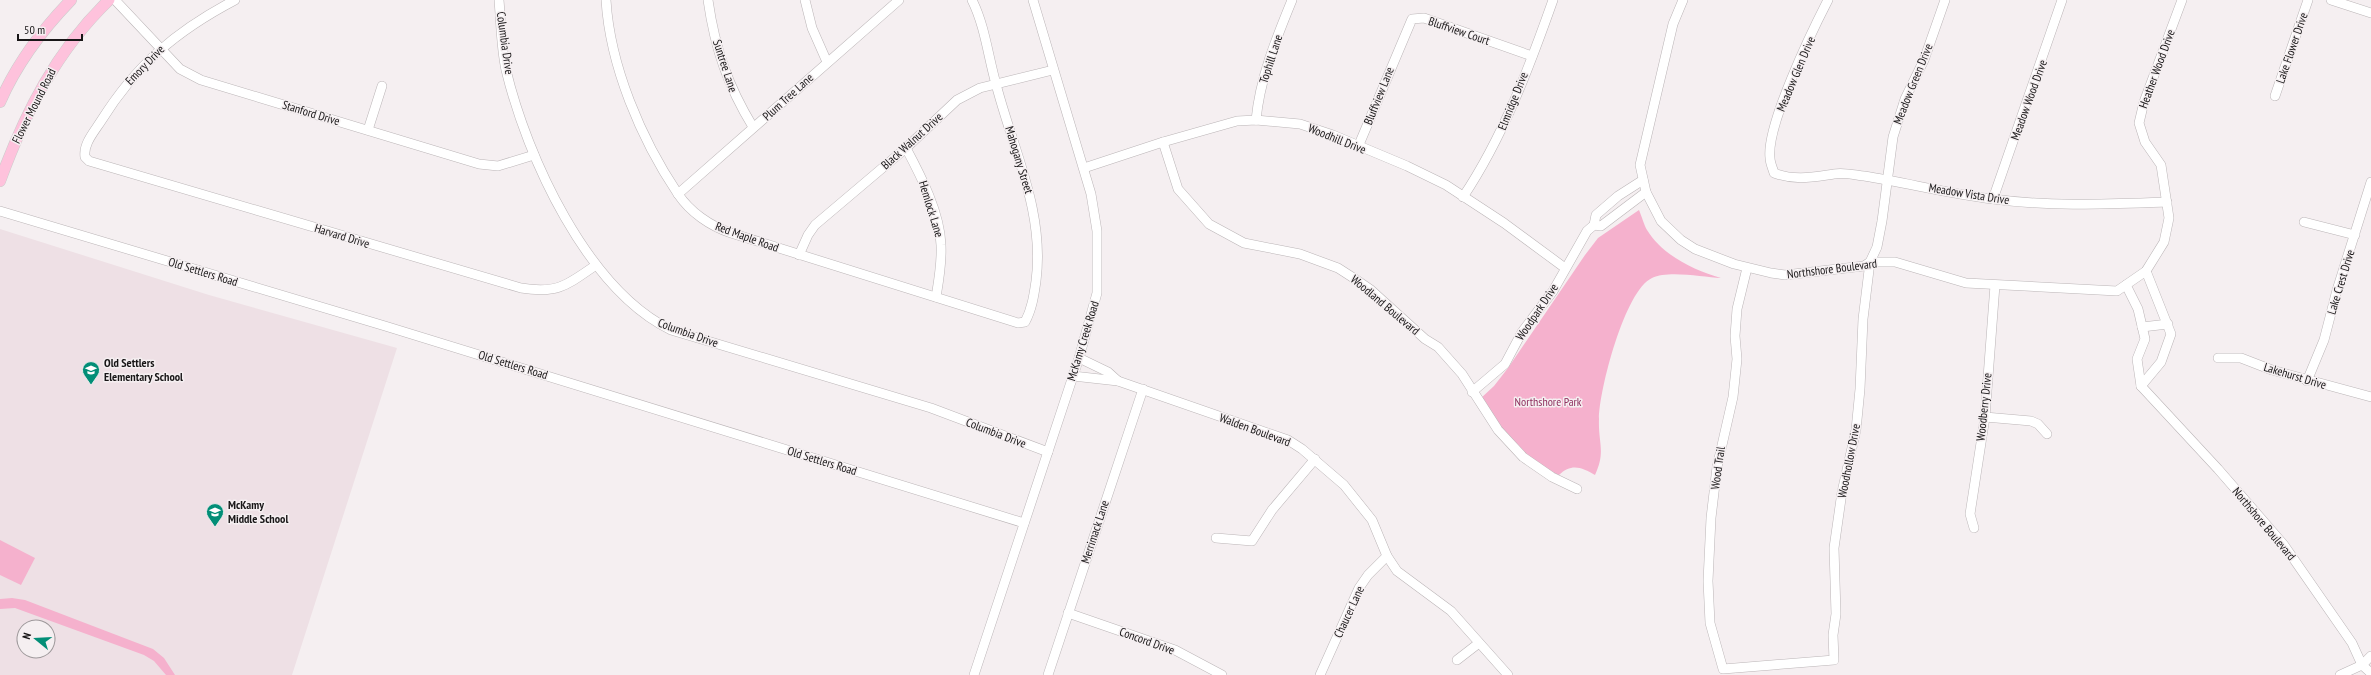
<svg xmlns="http://www.w3.org/2000/svg" width="2371" height="675" font-family="'PT Sans Narrow',sans-serif">
  <style>
    .built { fill: #eee0e5; fill-rule: evenodd }
    .green { fill: #f5b1cd }
    .lines { fill: none; stroke-linecap: round; stroke-linejoin: round }
    .minor-casing { stroke: #bbb5b7; stroke-width: 10 }
    .major-casing { stroke: #ccc; stroke-width: 12 }
    .minor { stroke: #fff; stroke-width: 9 }
    .major { stroke: #fec2dc; stroke-width: 11 }
    .labels { text-anchor: middle; stroke-width: 3; stroke-linejoin: round; paint-order: stroke }
    .street-label { font-size: 12px; fill: #181617; stroke: #f5eff1 }
    .poi-label { font-size: 12px; font-weight: bold; fill: #181617; stroke: #f5eff1; text-anchor: start }
    .park-label { font-size: 12px; fill: #8e2f5e; stroke: #f5eff1 }
  </style>
  <rect width="100%" height="100%" fill="#f5eff1"/>
  <!-- built -->
  <path class="built" d="M0,229L209,295L397,348L292,675H0ZM24,627H48V651H24Z"/>
  <!-- green -->
  <g class="green">
    <path d="M1639,210C1642,217 1644,225 1647,230C1663,256 1694,270 1721,278C1703,277 1668,270 1652,278C1625,290 1599,390 1599,419C1598,443 1606,452 1595,475C1582,467 1571,463 1559,475C1526,465 1499,426 1480,399L1494,386L1508,368L1585,255L1598,238Z"/>
    <polygon points="0,540 35,558 21,585 0,575"/>
    <polygon points="12,598 25,600 153,649 164,658 175,675 166,675 154,661 144,655 15,608 0,609 0,599"/>
  </g>
  <g class="lines">
    <!-- minor casing -->
    <g class="minor-casing">
      <g id="minor">
        <polyline points="115,0 180,69 201,80 479,164 498,166 534,155"/>
        <path d="M235,0C176,31 136,65 101,121C94,132 83,144 85,157L89,161L521,288C558,294 567,285 596,265"/>
        <path d="M499,0C501,23 501,47 506,70C527,157 587,289 671,330L931,408L1048,452"/>
        <path d="M606,0C610,66 641,139 678,194C690,212 710,226 731,233L1018,323L1025,322C1032,309 1034,295 1036,281C1045,212 1013,150 996,84C988,56 985,26 972,0"/>
        <path d="M708,0C715,49 728,86 753,127"/>
        <polyline points="805,0 812,28 827,62"/>
        <polyline points="1683,0 1673,24 1640,165 1646,192 1661,221 1681,240 1695,249 1734,264 1771,273 1785,275 1864,266 1870,262 1895,262 1966,283 2117,291 2146,271 2164,242 2169,218 2161,165 2145,142 2139,123 2144,102 2182,0"/>
        <path d="M1828,0C1812,31 1766,126 1770,158C1770,163 1773,169 1774,173C1795,181 1813,177 1834,174C1843,172 1855,175 1864,176C1908,183 1950,194 1993,199C2051,207 2109,204 2167,202"/>
        <polyline points="2331,0 2371,13"/>
        <polyline points="2275,96 2308,0"/>
        <path d="M1256,120C1260,78 1276,39 1292,0"/>
        <polyline points="368,130 382,86"/>
        <polyline points="1163,142 1178,189 1209,224 1244,243 1300,254 1338,268 1352,277 1371,290 1425,339 1438,347 1462,374 1498,430 1523,457 1552,477 1577,489"/>
        <polyline points="1358,147 1412,19 1424,18 1532,56"/>
        <path d="M906,148C921,176 940,213 941,245C942,263 939,279 936,297"/>
        <polyline points="1084,168 1163,142 1237,121 1256,120 1300,124 1333,135 1407,166 1446,185 1504,223 1565,268"/>
        <polyline points="678,194 899,0"/>
        <path d="M1463,197C1503,137 1529,68 1553,0"/>
        <polyline points="1993,199 2062,0"/>
        <polyline points="0,211 385,326 1024,523"/>
        <polyline points="2304,222 2355,235"/>
        <polyline points="1594,225 1601,226 1646,192"/>
        <polyline points="799,255 808,235 815,225 906,148 957,100 980,88 1053,70"/>
        <polyline points="1747,268 1737,309 1735,336 1737,359 1733,397 1717,467 1711,518 1708,581 1710,623 1723,669 1834,660 1833,635 1836,614 1834,548 1842,492 1856,430 1860,389 1863,319 1870,262 1877,247 1882,221 1893,137 1905,99 1924,60 1945,0"/>
        <polyline points="2126,285 2138,309 2145,339 2137,359 2141,386 2218,469 2284,545 2352,643 2362,665 2371,673"/>
        <polyline points="2142,327 2168,324"/>
        <polyline points="1079,358 1108,372 1118,381"/>
        <polyline points="2218,358 2241,358 2272,370 2371,397"/>
        <polyline points="1073,376 1118,381 1288,440 1302,449 1344,485 1372,520 1387,556 1397,571 1451,611 1508,675"/>
        <polyline points="2307,381 2324,340 2337,290 2371,182"/>
        <polyline points="2141,386 2161,362 2171,334 2146,271"/>
        <polyline points="1472,392 1505,364 1522,332 1553,291 1587,231 1594,225 1596,215 1618,196 1643,180"/>
        <polyline points="1985,417 2031,421 2038,424 2047,434"/>
        <polyline points="1974,528 1970,514 1985,417 1995,285"/>
        <polyline points="1216,538 1252,541 1272,510 1315,459"/>
        <polyline points="1068,613 1175,650 1222,675"/>
        <polyline points="1457,660 1479,643"/>
        <polyline points="974,675 1079,358 1097,293 1097,231 1091,194 1033,0"/>
        <polyline points="1048,675 1143,389"/>
        <polyline points="1320,675 1359,588 1368,575 1387,556"/>
        <polyline points="2340,675 2362,665 2371,656"/>
      </g>
    </g>
    <!-- major casing -->
    <g class="major-casing">
      <g id="major">
        <path d="M0,102C17,63 42,30 71,0"/>
        <path d="M0,181C25,113 56,51 109,0"/>
      </g>
    </g>
    <!-- minor -->
    <use href="#minor" class="minor"/>
    <!-- major -->
    <use href="#major" class="major"/>
  </g>
  <!-- icons -->
  <defs>
    <g id="school-pin" transform="scale(0.9)"><path d="M0 17L-7.5 6A9.5 9.5 0 1 1 7.5 6Z" fill="#028e77" stroke="#f5eff1"/><path d="M0-5L7-2L0 1L-7-2ZM-4 1L0 2.5L4 1V4Q0 6-4 4Z" fill="#fff"/></g>
  </defs>
  <g fill-rule="evenodd">
    <use href="#school-pin" x="91" y="370"/>
    <use href="#school-pin" x="215" y="512"/>
  </g>
  <g class="labels">
    <!-- street labels -->
    <g class="street-label">
      <text transform="translate(1459 31) rotate(19)" y="4">Bluffview Court</text>
      <text transform="translate(505 43) rotate(82)" y="4">Columbia Drive</text>
      <text transform="translate(2292 48) rotate(-71)" y="4">Lake Flower Drive</text>
      <text transform="translate(1271 59) rotate(-72)" y="4">Tophill Lane</text>
      <text transform="translate(145 65) rotate(-46)" y="4">Emory Drive</text>
      <text transform="translate(725 66) rotate(72)" y="4">Suntree Lane</text>
      <text transform="translate(2157 69) rotate(-70)" y="4">Heather Wood Drive</text>
      <text transform="translate(1796 74) rotate(-67)" y="4">Meadow Glen Drive</text>
      <text transform="translate(1913 84) rotate(-68)" y="4">Meadow Green Drive</text>
      <text transform="translate(1379 96) rotate(-68)" y="4">Bluffview Lane</text>
      <text transform="translate(788 97) rotate(-42)" y="4">Plum Tree Lane</text>
      <text transform="translate(2029 100) rotate(-70)" y="4">Meadow Wood Drive</text>
      <text transform="translate(1513 101) rotate(-68)" y="4">Elmridge Drive</text>
      <text transform="translate(34 106) rotate(-63)" y="4">Flower Mound Road</text>
      <text transform="translate(311 113) rotate(17)" y="4">Stanford Drive</text>
      <text transform="translate(1337 139) rotate(22)" y="4">Woodhill Drive</text>
      <text transform="translate(912 141) rotate(-42)" y="4">Black Walnut Drive</text>
      <text transform="translate(1019 160) rotate(73)" y="4">Mahogany Street</text>
      <text transform="translate(1969 194) rotate(9)" y="4">Meadow Vista Drive</text>
      <text transform="translate(931 209) rotate(73)" y="4">Hemlock Lane</text>
      <text transform="translate(342 236) rotate(17)" y="4">Harvard Drive</text>
      <text transform="translate(747 237) rotate(20)" y="4">Red Maple Road</text>
      <text transform="translate(1832 269) rotate(-7)" y="4">Northshore Boulevard</text>
      <text transform="translate(203 272) rotate(17)" y="4">Old Settlers Road</text>
      <text transform="translate(2341 282) rotate(-73)" y="4">Lake Crest Drive</text>
      <text transform="translate(1385 305) rotate(40)" y="4">Woodland Boulevard</text>
      <text transform="translate(1537 312) rotate(-56)" y="4">Woodpark Drive</text>
      <text transform="translate(688 333) rotate(20)" y="4">Columbia Drive</text>
      <text transform="translate(1083 341) rotate(-73)" y="4">McKamy Creek Road</text>
      <text transform="translate(513 365) rotate(17)" y="4">Old Settlers Road</text>
      <text transform="translate(2295 376) rotate(17)" y="4">Lakehurst Drive</text>
      <text transform="translate(1984 407) rotate(-84)" y="4">Woodberry Drive</text>
      <text transform="translate(1255 430) rotate(20)" y="4">Walden Boulevard</text>
      <text transform="translate(996 433) rotate(21)" y="4">Columbia Drive</text>
      <text transform="translate(822 461) rotate(17)" y="4">Old Settlers Road</text>
      <text transform="translate(1849 461) rotate(-79)" y="4">Woodhollow Drive</text>
      <text transform="translate(1718 468) rotate(-82)" y="4">Wood Trail</text>
      <text transform="translate(2264 524) rotate(50)" y="4">Northshore Boulevard</text>
      <text transform="translate(1095 532) rotate(-72)" y="4">Merrimack Lane</text>
      <text transform="translate(1349 612) rotate(-65)" y="4">Chaucer Lane</text>
      <text transform="translate(1147 641) rotate(20)" y="4">Concord Drive</text>
    </g>
    <!-- poi labels -->
    <g class="poi-label">
      <text x="104" y="367">Old Settlers<tspan x="104" dy="14">Elementary School</tspan></text>
      <text x="228" y="509">McKamy<tspan x="228" dy="14">Middle School</tspan></text>
    </g>
    <!-- park labels -->
    <g class="park-label">
      <text x="1548" y="406">Northshore Park</text>
    </g>
  </g>
  <!-- north arrow -->
  <g transform="translate(36 639) rotate(288)"><circle r="19" fill="#f5eff1" stroke="#9d989a"/>
  <path d="M0-3L7 15L0 10L-7 15Z" fill="#028e77"/>
  <text y="-6" font-size="11" font-weight="bold" text-anchor="middle" fill="#181617">N</text>
  </g>
  <!-- scale -->
  <path d="M18 34v6h64v-6" fill="none" stroke="#181617" stroke-width="2"/>
  <text x="24" y="34" font-size="12" fill="#181617" stroke="#f5eff1" stroke-width="3" paint-order="stroke">50 m</text>
</svg>
